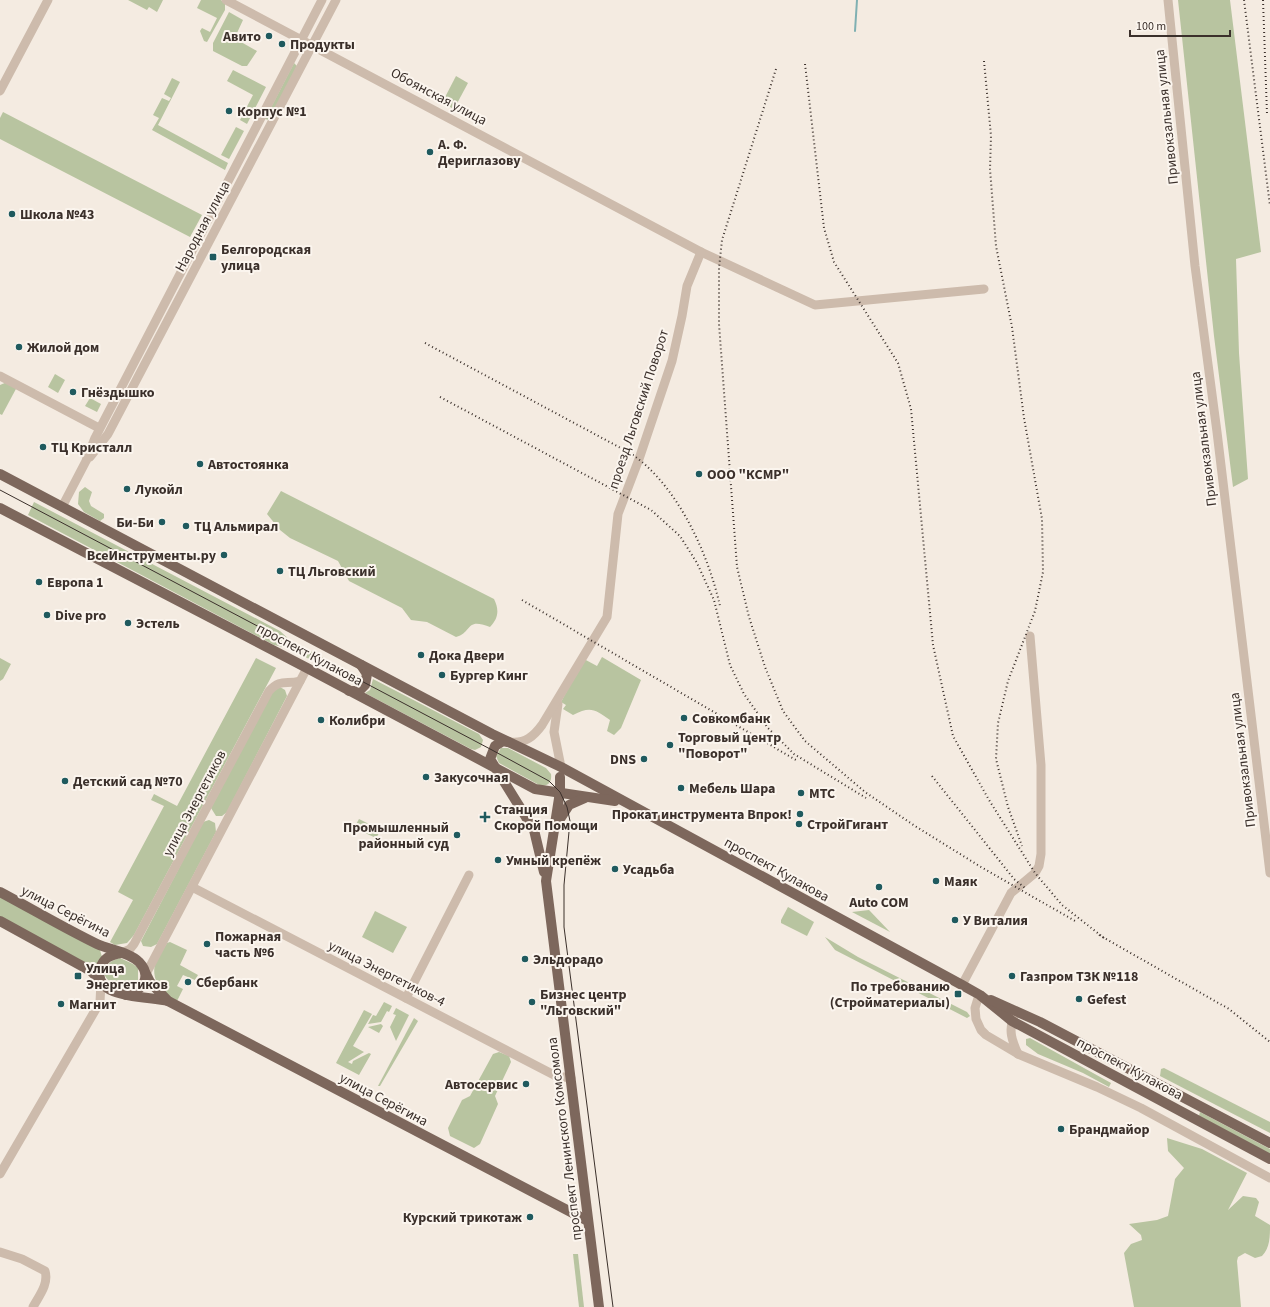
<svg xmlns="http://www.w3.org/2000/svg" width="1270" height="1307" font-family="'Source Sans 3',sans-serif">
  <style>
    .green { fill: #b8c4a0 }
    .lines { fill: none; stroke-linecap: round; stroke-linejoin: round }
    .stream { stroke: #7fb0b2; stroke-width: 2 }
    .minor { stroke: #cdbbac; stroke-width: 9 }
    .major { stroke: #7d675c; stroke-width: 10 }
    .tram { stroke: #3b302b; stroke-width: 1 }
    .rail { stroke: #3b302b; stroke-width: 2; stroke-dasharray: 1 3; stroke-linecap: butt }
    .poi-dot { fill: #1f5a5e; stroke: #fbf5ee; stroke-width: 1.5 }
    .labels { text-anchor: middle; stroke-width: 4; stroke-linejoin: round; paint-order: stroke }
    .poi-label { font-size: 14px; font-weight: bold; fill: #3b302b; stroke: #fbf5ee; text-anchor: start }
    .street-label { font-size: 14px; fill: #3b302b; stroke: #fbf5ee }
  </style>
  <rect width="100%" height="100%" fill="#f4ebe1"/>
  <!-- green -->
  <g class="green">
    <polygon points="128,0 163,0 157,12 149,7 147,10"/>
    <polygon points="201,0 221,0 225,4 225,10 207,42 204,41 200,31 202,28 210,32 217,18 197,8"/>
    <polygon points="1178,0 1230,0 1261,252 1236,259 1239,353 1248,479 1233,487 1214,336"/>
    <polygon points="229,12 243,20 237,33 244,36 241,42 257,51 247,66 242,66 213,51 213,43"/>
    <polygon points="294,63 297,66 269,120 265,119"/>
    <polygon points="233,70 266,87 247,124 240,120 253,95 227,81"/>
    <polygon points="456,76 468,83 454,109 442,103"/>
    <polygon points="172,78 180,82 158,125 228,163 225,170 152,130 159,118 153,115 162,98 169,101 171,98 164,94"/>
    <polygon points="3,112 202,215 190,237 0,139 0,118"/>
    <polygon points="236,127 244,131 229,159 221,155"/>
    <polygon points="55,374 65,380 58,393 48,387"/>
    <polygon points="7,382 17,387 2,415 0,414 0,385"/>
    <polygon points="90,398 101,404 97,412 85,406"/>
    <polygon points="85,487 92,492 89,501 91,506 104,514 104,518 100,521 84,512 78,504 79,492"/>
    <path d="M281,491L494,599C499,609 499,618 490,627C465,617 473,632 456,637L427,622L411,620L402,608L349,581L338,561L290,538L280,530L267,514Z"/>
    <polygon points="34,502 280,631 291,641 360,677 357,684 288,648 274,645 28,515"/>
    <path d="M602,657L641,680L621,728L614,735L607,731L610,720C595,709 590,706 573,715L563,709L566,705L561,702L584,659L597,666Z"/>
    <polygon points="0,658 11,664 3,679 0,681"/>
    <polygon points="256,658 276,668 134,935 127,943 115,945 110,942 133,900 118,892 164,806 151,800 154,794 177,806"/>
    <polygon points="373,679 479,734 483,740 481,747 475,750 471,749 365,693 370,690"/>
    <polygon points="280,687 285,690 287,696 227,812 222,816 216,816 211,808 272,692"/>
    <path d="M501,748H508L546,768L551,774C552,781 549,786 541,786L499,763L496,756Z"/>
    <polygon points="359,819 381,830 376,838 354,828"/>
    <polygon points="209,820 215,823 216,832 157,944 151,947 143,946 141,941 203,822"/>
    <polygon points="0,896 100,950 102,957 99,963 88,964 0,917"/>
    <polygon points="788,907 814,922 807,936 781,923 781,920"/>
    <polygon points="869,910 890,932 852,912"/>
    <polygon points="375,911 407,927 393,953 362,937"/>
    <polygon points="825,937 858,957 967,1012 970,1016 967,1018 835,950"/>
    <path d="M170,942L187,950L180,965L198,975L195,980L183,975L177,986L183,989L177,1001C163,995 151,981 155,964C156,957 164,949 167,943Z"/>
    <path d="M120,958L133,964L138,968V980L131,987C121,989 111,985 105,976C104,965 110,961 120,958Z"/>
    <polygon points="384,1002 392,1006 389,1012 387,1011 381,1022 368,1024 373,1015 376,1016"/>
    <polygon points="396,1008 409,1015 396,1041 390,1027 396,1015 393,1014"/>
    <polygon points="364,1010 372,1014 353,1046 364,1052 348,1062 352,1064 353,1061 369,1053 371,1054 359,1075 336,1063"/>
    <polygon points="414,1018 418,1021 380,1086 378,1086"/>
    <polygon points="381,1024 383,1026 379,1033 368,1027"/>
    <polygon points="1030,1038 1111,1083 1109,1087 1083,1073 1038,1054 1026,1045 1026,1039"/>
    <polygon points="499,1052 509,1056 511,1062 495,1096 498,1104 480,1144 474,1148 450,1136 448,1128 462,1100 470,1096 493,1054"/>
    <polygon points="1164,1068 1270,1122 1270,1133 1160,1076 1161,1069"/>
    <polygon points="1200,1112 1270,1149 1270,1154 1199,1116"/>
    <path d="M1167,1138L1202,1149L1247,1173L1228,1210L1243,1196L1256,1198L1259,1202L1255,1216L1270,1225C1270,1236 1270,1248 1262,1256L1255,1258L1245,1253L1238,1257L1237,1261L1241,1307H1134L1124,1253L1131,1244L1142,1240L1141,1235L1129,1224L1157,1220L1168,1216L1175,1179L1184,1168L1168,1151Z"/>
    <polygon points="573,1254 578,1254 584,1307 579,1307"/>
  </g>
  <g class="lines">
    <!-- stream -->
    <polyline class="stream" points="855,31 857,0"/>
    <!-- minor -->
    <g class="minor">
      <polyline points="226,0 701,252 815,305 984,289"/>
      <polyline points="1168,0 1195,266 1217,432 1270,873"/>
      <polyline points="0,91 48,0"/>
      <polyline points="0,376 99,428"/>
      <polyline points="90,457 108,434 336,0"/>
      <polyline points="62,507 86,461 95,438 322,0"/>
      <polyline points="558,704 554,732 561,767"/>
      <path d="M510,742C525,744 534,736 542,725L607,617L618,514L639,459L672,361L682,316L687,286L701,252"/>
      <polyline points="192,887 556,1076 571,1078"/>
      <path d="M121,953L130,949L134,944L269,691C281,678 286,685 300,681"/>
      <polyline points="146,974 307,668"/>
      <polyline points="962,985 1011,893 1035,873 1039,866 1041,854 1041,765 1030,636"/>
      <polyline points="979,995 975,1008 976,1019 981,1030 986,1035 1018,1054 1097,1087 1141,1108 1270,1178"/>
      <polyline points="406,998 469,875"/>
      <path d="M1014,1016C1008,1030 1012,1041 1018,1054"/>
      <polyline points="0,1174 100,1002 101,982"/>
      <path d="M0,1252L22,1259L45,1271C49,1284 39,1296 33,1307"/>
    </g>
    <!-- major -->
    <g class="major">
      <polyline points="0,474 492,734 561,767 962,985 980,995 1012,1021 1270,1159"/>
      <polyline points="0,508 307,668 535,789 615,801"/>
      <polyline points="349,691 359,691 365,685 367,674 361,665"/>
      <polyline points="508,742 503,741 495,746 490,759 534,830 544,872"/>
      <polyline points="560,777 560,792 546,881 599,1307"/>
      <polyline points="558,822 569,805 585,798"/>
      <path d="M0,892C32,909 64,928 97,944C110,950 129,952 139,962C153,977 142,991 126,995"/>
      <polyline points="0,921 91,971 101,982"/>
      <path d="M121,953C110,955 103,958 100,969C92,999 149,996 168,1001"/>
      <polyline points="146,974 150,982 168,1001 588,1221"/>
      <polyline points="991,1000 1040,1022 1270,1143"/>
    </g>
    <!-- tram -->
    <polyline class="tram" points="0,490 492,750 549,781 560,792 567,807 570,821 564,885 564,927 613,1307"/>
    <!-- rail -->
    <g class="rail">
      <polyline points="1244,0 1270,206"/>
      <polyline points="1263,0 1267,114"/>
      <polyline points="984,61 991,136 990,169 996,246 1012,327 1024,418 1042,519 1043,572 1035,611 1008,681 998,723 996,759 1008,807 1022,846"/>
      <polyline points="805,64 824,228 834,262 898,363 911,409 933,645 953,736 989,800 1035,873 1062,905 1104,938"/>
      <polyline points="776,69 722,240 719,268 719,324 737,567 749,617 765,667 783,711 805,741 865,792 915,826 981,867 1075,921"/>
      <path d="M425,343L630,453C677,484 708,553 720,606"/>
      <polyline points="440,397 651,510 680,536 697,563 714,600 730,665 744,694 768,728 794,754 866,798"/>
      <polyline points="522,600 796,760"/>
      <polyline points="932,776 1014,879 1025,888"/>
      <polyline points="1099,935 1229,1009 1270,1042"/>
    </g>
  </g>
  <!-- markers -->
  <g class="poi-dot">
    <circle cx="269" cy="36" r="4"/>
    <circle cx="282" cy="44" r="4"/>
    <circle cx="229" cy="111" r="4"/>
    <circle cx="430" cy="152" r="4"/>
    <circle cx="12" cy="214" r="4"/>
    <rect x="209" y="253" width="8" height="8" rx="2"/>
    <circle cx="19" cy="347" r="4"/>
    <circle cx="73" cy="392" r="4"/>
    <circle cx="43" cy="447" r="4"/>
    <circle cx="200" cy="464" r="4"/>
    <circle cx="699" cy="474" r="4"/>
    <circle cx="127" cy="489" r="4"/>
    <circle cx="162" cy="522" r="4"/>
    <circle cx="186" cy="526" r="4"/>
    <circle cx="224" cy="555" r="4"/>
    <circle cx="280" cy="571" r="4"/>
    <circle cx="39" cy="582" r="4"/>
    <circle cx="47" cy="615" r="4"/>
    <circle cx="128" cy="623" r="4"/>
    <circle cx="421" cy="655" r="4"/>
    <circle cx="442" cy="675" r="4"/>
    <circle cx="684" cy="718" r="4"/>
    <circle cx="321" cy="720" r="4"/>
    <circle cx="670" cy="745" r="4"/>
    <circle cx="644" cy="759" r="4"/>
    <circle cx="426" cy="777" r="4"/>
    <circle cx="65" cy="781" r="4"/>
    <circle cx="681" cy="788" r="4"/>
    <circle cx="801" cy="793" r="4"/>
    <circle cx="800" cy="814" r="4"/>
    <path d="M483 811h4v4h4v4h-4v4h-4v-4h-4v-4h4z"/>
    <circle cx="799" cy="824" r="4"/>
    <circle cx="457" cy="835" r="4"/>
    <circle cx="498" cy="860" r="4"/>
    <circle cx="615" cy="869" r="4"/>
    <circle cx="936" cy="881" r="4"/>
    <circle cx="879" cy="887" r="4"/>
    <circle cx="955" cy="920" r="4"/>
    <circle cx="207" cy="944" r="4"/>
    <circle cx="525" cy="959" r="4"/>
    <rect x="74" y="972" width="8" height="8" rx="2"/>
    <circle cx="1012" cy="976" r="4"/>
    <circle cx="188" cy="982" r="4"/>
    <rect x="954" y="990" width="8" height="8" rx="2"/>
    <circle cx="1079" cy="999" r="4"/>
    <circle cx="532" cy="1002" r="4"/>
    <circle cx="61" cy="1004" r="4"/>
    <circle cx="526" cy="1084" r="4"/>
    <circle cx="1061" cy="1129" r="4"/>
    <circle cx="530" cy="1217" r="4"/>
  </g>
  <g class="labels">
    <!-- poi labels -->
    <g class="poi-label">
      <text x="261" y="41" text-anchor="end">Авито</text>
      <text x="290" y="49">Продукты</text>
      <text x="237" y="116">Корпус №1</text>
      <text x="438" y="149">А. Ф.<tspan x="438" dy="16">Дериглазову</tspan></text>
      <text x="20" y="219">Школа №43</text>
      <text x="221" y="254">Белгородская<tspan x="221" dy="16">улица</tspan></text>
      <text x="27" y="352">Жилой дом</text>
      <text x="81" y="397">Гнёздышко</text>
      <text x="51" y="452">ТЦ Кристалл</text>
      <text x="208" y="469">Автостоянка</text>
      <text x="707" y="479">ООО "КСМР"</text>
      <text x="135" y="494">Лукойл</text>
      <text x="154" y="527" text-anchor="end">Би-Би</text>
      <text x="194" y="531">ТЦ Альмирал</text>
      <text x="216" y="560" text-anchor="end">ВсеИнструменты.ру</text>
      <text x="288" y="576">ТЦ Льговский</text>
      <text x="47" y="587">Европа 1</text>
      <text x="55" y="620">Dive pro</text>
      <text x="136" y="628">Эстель</text>
      <text x="429" y="660">Дока Двери</text>
      <text x="450" y="680">Бургер Кинг</text>
      <text x="692" y="723">Совкомбанк</text>
      <text x="329" y="725">Колибри</text>
      <text x="678" y="742">Торговый центр<tspan x="678" dy="16">"Поворот"</tspan></text>
      <text x="636" y="764" text-anchor="end">DNS</text>
      <text x="434" y="782">Закусочная</text>
      <text x="73" y="786">Детский сад №70</text>
      <text x="689" y="793">Мебель Шара</text>
      <text x="809" y="798">МТС</text>
      <text x="494" y="814">Станция<tspan x="494" dy="16">Скорой Помощи</tspan></text>
      <text x="792" y="819" text-anchor="end">Прокат инструмента Впрок!</text>
      <text x="807" y="829">СтройГигант</text>
      <text x="449" y="832" text-anchor="end">Промышленный<tspan x="449" dy="16">районный суд</tspan></text>
      <text x="506" y="865">Умный крепёж</text>
      <text x="623" y="874">Усадьба</text>
      <text x="944" y="886">Маяк</text>
      <text x="879" y="907" text-anchor="middle">Auto COM</text>
      <text x="963" y="925">У Виталия</text>
      <text x="215" y="941">Пожарная<tspan x="215" dy="16">часть №6</tspan></text>
      <text x="533" y="964">Эльдорадо</text>
      <text x="86" y="973">Улица<tspan x="86" dy="16">Энергетиков</tspan></text>
      <text x="1020" y="981">Газпром ТЗК №118</text>
      <text x="196" y="987">Сбербанк</text>
      <text x="950" y="991" text-anchor="end">По требованию<tspan x="950" dy="16">(Стройматериалы)</tspan></text>
      <text x="540" y="999">Бизнес центр<tspan x="540" dy="16">"Льговский"</tspan></text>
      <text x="1087" y="1004">Gefest</text>
      <text x="69" y="1009">Магнит</text>
      <text x="518" y="1089" text-anchor="end">Автосервис</text>
      <text x="1069" y="1134">Брандмайор</text>
      <text x="522" y="1222" text-anchor="end">Курский трикотаж</text>
    </g>
    <!-- street labels -->
    <g class="street-label">
      <text transform="translate(439 96) rotate(28)" y="5">Обоянская улица</text>
      <text transform="translate(1166 117) rotate(-96)" y="5">Привокзальная улица</text>
      <text transform="translate(202 226) rotate(-62)" y="5">Народная улица</text>
      <text transform="translate(638 409) rotate(-72)" y="5">проезд Льговский Поворот</text>
      <text transform="translate(1203 439) rotate(-97)" y="5">Привокзальная улица</text>
      <text transform="translate(310 654) rotate(28)" y="5">проспект Кулакова</text>
      <text transform="translate(1242 760) rotate(-97)" y="5">Привокзальная улица</text>
      <text transform="translate(194 803) rotate(-62)" y="5">улица Энергетиков</text>
      <text transform="translate(777 869) rotate(29)" y="5">проспект Кулакова</text>
      <text transform="translate(66 911) rotate(27)" y="5">улица Серёгина</text>
      <text transform="translate(387 973) rotate(27)" y="5">улица Энергетиков-4</text>
      <text transform="translate(1130 1068) rotate(28)" y="5">проспект Кулакова</text>
      <text transform="translate(384 1099) rotate(28)" y="5">улица Серёгина</text>
      <text transform="translate(564 1139) rotate(-97)" y="5">проспект Ленинского Комсомола</text>
    </g>
  </g>
  <!-- scale -->
  <path d="M1130 30v6h100v-6" fill="none" stroke="#3b302b" stroke-width="2"/>
  <text x="1136" y="30" font-size="12" fill="#3b302b" stroke="#fbf5ee" stroke-width="3" paint-order="stroke">100 m</text>
</svg>
